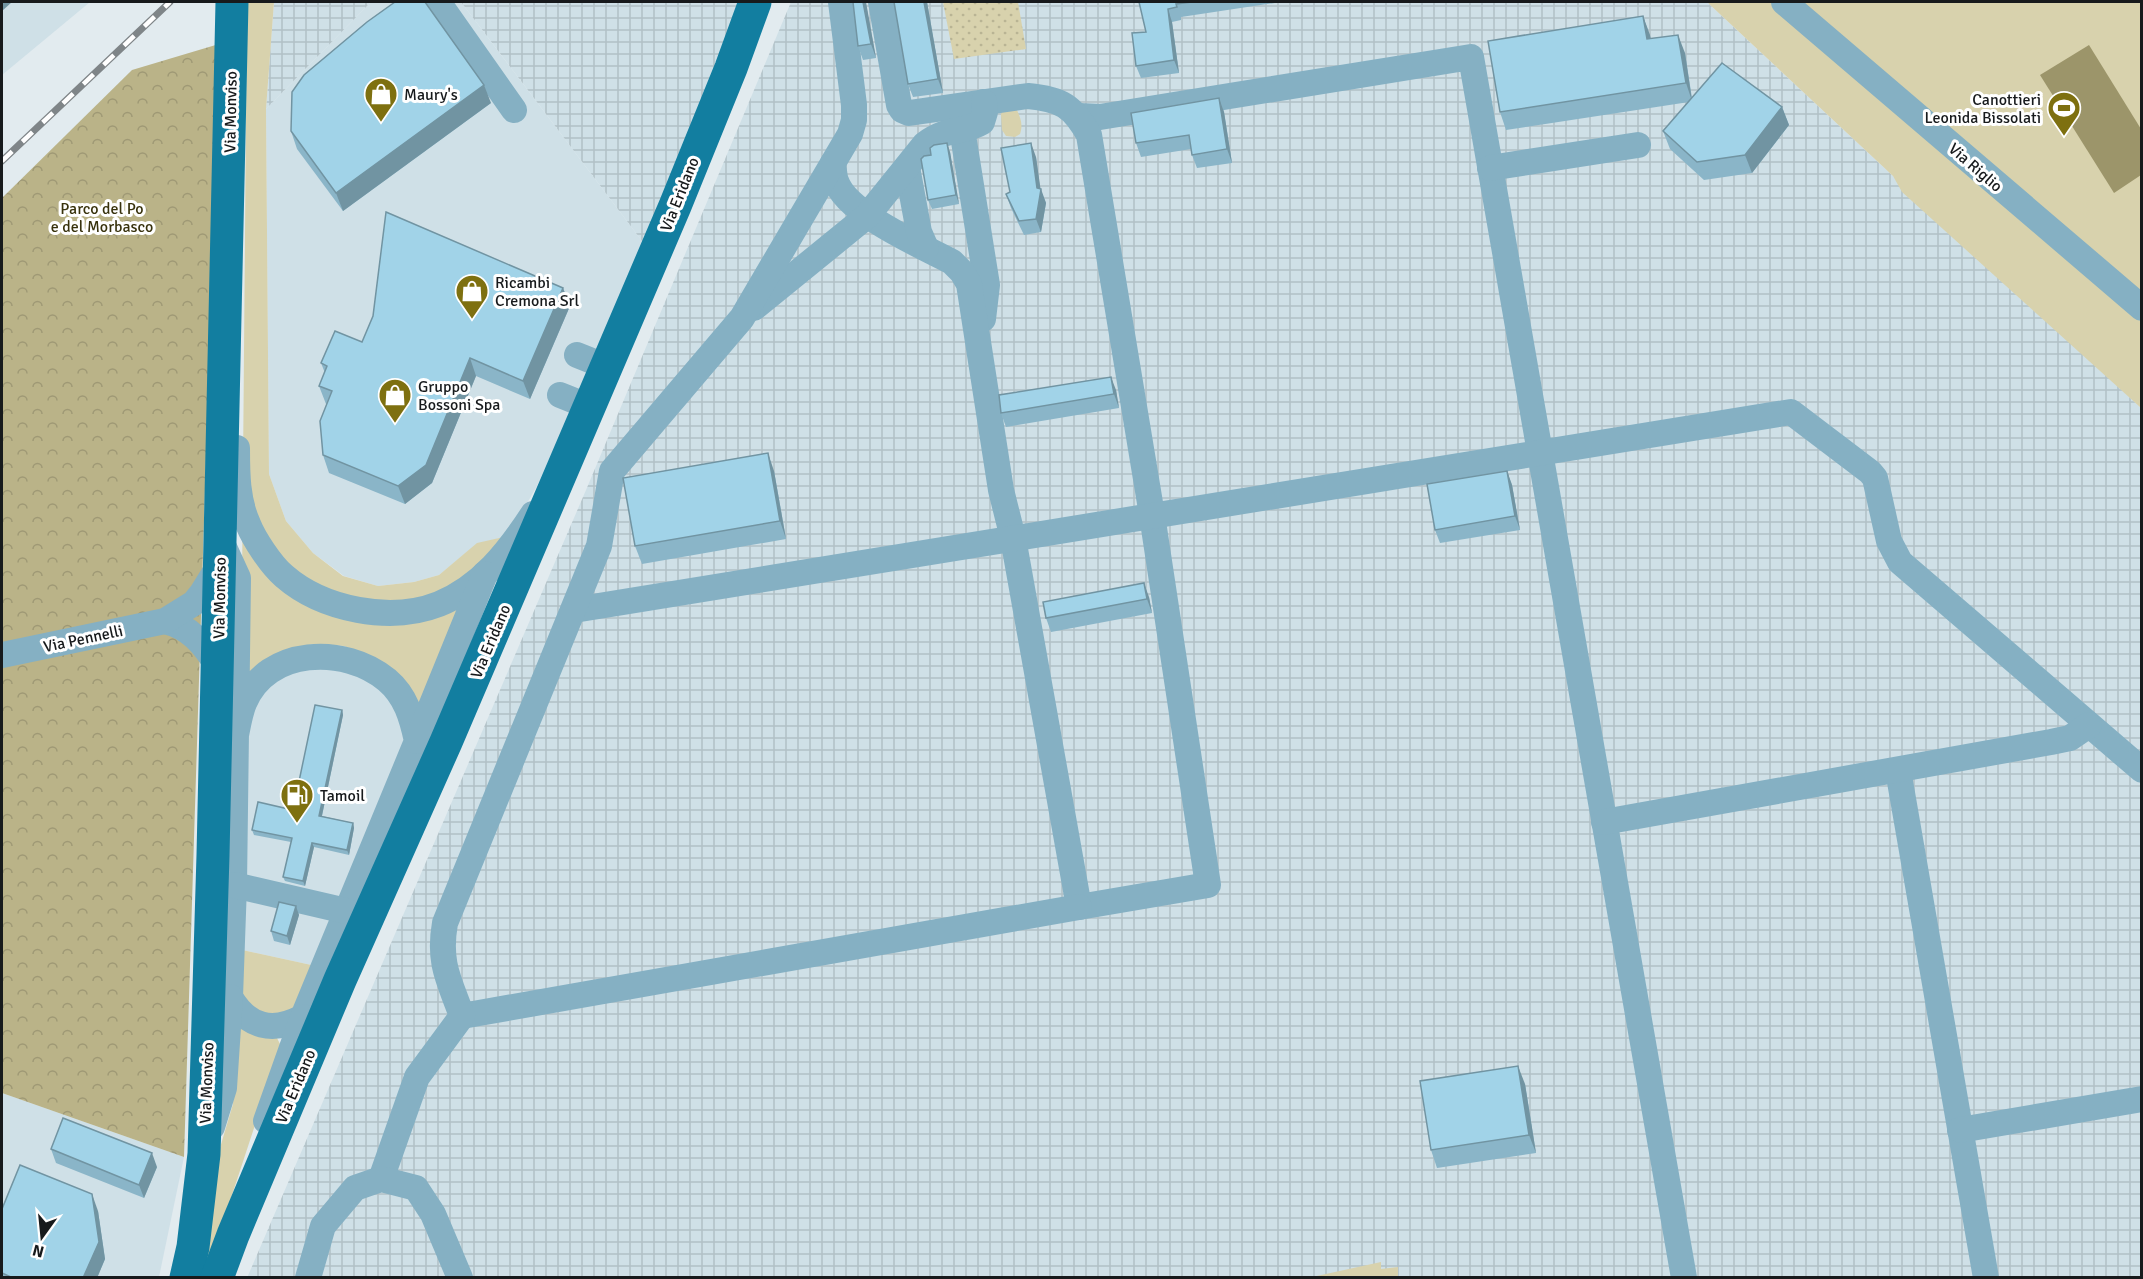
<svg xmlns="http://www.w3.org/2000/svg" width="2143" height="1279" font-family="Signika,sans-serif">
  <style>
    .built { fill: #cfe0e7 }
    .industrial { fill: url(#industrial-grid) }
    .green { fill: #d8d2ad }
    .forest { fill: url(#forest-crowns) }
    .garden { fill: url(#garden-dots) }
    .water { fill: #9c956a }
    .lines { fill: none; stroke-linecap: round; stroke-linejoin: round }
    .minor { stroke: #85b0c3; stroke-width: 26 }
    .major { stroke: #127ea0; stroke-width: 33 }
    .rail-casing { stroke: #7f8588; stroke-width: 7 }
    .rail { stroke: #fff; stroke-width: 4.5; stroke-dasharray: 14; stroke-linecap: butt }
    .wall { fill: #8ab5c8 }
    .shaded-wall { fill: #7194a2 }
    .building { fill: #a1d3e8; stroke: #7194a2; stroke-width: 1.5 }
    .labels { text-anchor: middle; stroke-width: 6; stroke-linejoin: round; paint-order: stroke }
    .poi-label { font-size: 16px; fill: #171a1c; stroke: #fff; text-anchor: start }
    .street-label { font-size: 16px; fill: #171a1c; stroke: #fff }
    .park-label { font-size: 16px; fill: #38320d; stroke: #fff }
  </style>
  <defs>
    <pattern id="industrial-grid" width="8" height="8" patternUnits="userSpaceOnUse" patternTransform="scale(1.5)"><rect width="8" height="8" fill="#cfe0e7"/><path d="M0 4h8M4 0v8" fill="none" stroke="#b1c0c6"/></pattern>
    <pattern id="forest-crowns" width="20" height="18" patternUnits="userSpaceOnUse" patternTransform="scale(1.5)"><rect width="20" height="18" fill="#bab388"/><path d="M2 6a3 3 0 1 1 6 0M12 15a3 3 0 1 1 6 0" fill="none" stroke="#9f9975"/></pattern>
    <pattern id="garden-dots" width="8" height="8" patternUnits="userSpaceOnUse" patternTransform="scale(1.5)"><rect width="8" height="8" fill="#d8d2ad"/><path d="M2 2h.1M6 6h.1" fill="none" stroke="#b9b494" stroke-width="1.8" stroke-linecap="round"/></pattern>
  </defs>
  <rect width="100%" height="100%" fill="#e2ebef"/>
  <!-- built -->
  <g class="built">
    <polygon points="2,2 90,2 2,75"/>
    <polygon points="371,2 461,2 645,245 537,486 508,536 477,544 439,575 414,582 378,586 344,576 313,553 286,521 269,474 266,109"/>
    <polygon points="312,644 344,646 372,657 423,718 316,966 238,949 241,701 279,656"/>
    <polygon points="2,1093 184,1157 159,1277 2,1278"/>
  </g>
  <!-- industrial -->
  <g class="industrial">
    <polygon points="274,2 371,2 266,109"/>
    <polygon points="461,2 746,2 645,245 521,81"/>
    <polygon points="791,2 1707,2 2141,408 2141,1277 1398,1278 1398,1268 1316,1278 247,1278 586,490"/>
  </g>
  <!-- green -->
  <g class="green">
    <polygon points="247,2 274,2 266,109 269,474 286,521 313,553 343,576 378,586 414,582 439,575 477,543 508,536 423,718 372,657 344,646 312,644 279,656 241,701"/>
    <polygon points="1707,2 2141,2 2141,408 1902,192 1893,176"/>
    <path d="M1005,108L1017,110C1021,119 1023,125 1020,134L1015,137L1006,136L1002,130L1001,114Z"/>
    <polygon points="238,949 316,966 300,1004 274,1020 240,999"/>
    <polygon points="239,1026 268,1037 277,1038 281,1046 205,1277 214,1168 233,1104 236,1029"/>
    <polygon points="1381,1262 1381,1269 1398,1267 1398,1277 1312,1277"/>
  </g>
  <!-- forest -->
  <polygon class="forest" points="219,44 184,1157 2,1093 2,198 132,70"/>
  <!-- garden -->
  <polygon class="garden" points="943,2 1018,2 1026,49 954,59"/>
  <!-- water -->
  <polygon class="water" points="2089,45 2141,129 2141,175 2114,193 2040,75"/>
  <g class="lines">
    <!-- minor -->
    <g class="minor">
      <polyline points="438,2 514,110"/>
      <polyline points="1784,2 2142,308"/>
      <polyline points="1079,116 1100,117 1471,57 1684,1278"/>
      <polyline points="962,129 987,285 983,319"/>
      <path d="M833,163C834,169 834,176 836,181C846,213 922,246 952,262L962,272L969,284L1001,490L1013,538L1079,907L1208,885L1152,515L1089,135C1073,106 1061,99 1028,96L909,113L902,110L899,105L881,2"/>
      <polyline points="907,167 919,232 926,248"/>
      <polyline points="1490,168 1638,145"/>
      <path d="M754,308L867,216L925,144C947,127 962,134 982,122L985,112L984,102"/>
      <polyline points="577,355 592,361"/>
      <polyline points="560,395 575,401"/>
      <path d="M237,448C237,473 237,500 248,524C254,539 271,565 284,576C323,610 391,623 439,604C481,587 509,551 533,514"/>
      <path d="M222,543L238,578L234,885L230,997C248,1028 273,1033 303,1017L417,741C412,718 406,696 387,680C345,645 267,647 244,703C240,713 238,725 236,735"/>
      <polyline points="574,610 1791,412 1870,472 1875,478 1889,541 1900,562 2142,770"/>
      <path d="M165,621C190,627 204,644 217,665"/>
      <polyline points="2,655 165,621 194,603 202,593 220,564"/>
      <polyline points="417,741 485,574"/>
      <polyline points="1898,770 1986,1278"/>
      <polyline points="1604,822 2051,742 2070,738 2089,725"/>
      <polyline points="234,885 346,911"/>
      <polyline points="462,1016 1079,907"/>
      <polyline points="266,1121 303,1017"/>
      <polyline points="212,1127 224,1088 230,997"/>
      <polyline points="1960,1130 2142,1099"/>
      <path d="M381,1179L417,1077L462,1016C449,980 438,963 445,923L599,546L612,471L742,318L850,134L854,120V105L841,2"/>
      <polyline points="308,1278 323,1226 355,1188 381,1179 416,1188 433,1214 460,1278"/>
    </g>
    <!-- major -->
    <g class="major">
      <polyline points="186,1278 193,1247 204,1154 213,855 232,2"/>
      <polyline points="217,1278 233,1235 340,980 446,742 675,206 731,68 755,2"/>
    </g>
    <!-- rail casing -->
    <g class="rail-casing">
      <polyline id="rail" points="2,161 170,2"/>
    </g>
    <!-- rail -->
    <use href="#rail" class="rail"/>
  </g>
  <!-- wall -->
  <g class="wall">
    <polygon points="927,2 943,93 913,97 908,84"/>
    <polygon points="1139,2 1281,2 1181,17 1181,20 1172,22 1179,73 1141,78 1136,66 1146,32"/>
    <polygon points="866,5 876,58 863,60 858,46"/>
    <polygon points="1643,16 1651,39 1685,53 1692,98 1782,107 1789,125 1752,173 1704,180 1670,149 1663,131 1689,102 1506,130 1500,112"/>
    <polygon points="1219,98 1224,112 1232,163 1197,168 1192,155 1191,149 1141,157 1136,143"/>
    <polygon points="491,103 343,211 297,149 291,131"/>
    <polygon points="950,152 959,204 932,209 928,200"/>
    <polygon points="1036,157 1040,189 1046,203 1041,232 1024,235 1011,208 1006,194 1010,192"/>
    <polygon points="563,288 570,306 530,399 476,376 432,483 405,504 329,473 323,455 327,404 326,404 319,386 325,373 321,363 362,342"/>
    <polygon points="1116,390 1119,408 1006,427 1001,413"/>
    <polygon points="774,471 786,539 642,564 635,546"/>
    <polygon points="1507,471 1512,485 1520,530 1440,543 1435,530"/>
    <polygon points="1149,597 1152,613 1051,632 1046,618"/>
    <polygon points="342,710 343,715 322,816 353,823 354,828 349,855 314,847 305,886 285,881 283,877 291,842 254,835 252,830 293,810"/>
    <polygon points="296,906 299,915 290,945 274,941 271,931"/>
    <polygon points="1525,1084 1536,1153 1437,1168 1431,1150"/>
    <polygon points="51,1149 157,1167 144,1198 56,1163"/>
    <polygon points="2,1209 98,1211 105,1259 97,1278 2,1278"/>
  </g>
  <!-- shaded-wall -->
  <g class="shaded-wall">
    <polygon points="2,2 12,2 2,11"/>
    <polygon points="863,2 866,2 876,58 871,44"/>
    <polygon points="924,2 927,2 943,93 938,79"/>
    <polygon points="1168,9 1172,22 1179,73 1174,60"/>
    <polygon points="1643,16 1650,35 1654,58 1647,39"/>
    <polygon points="1678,35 1685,53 1692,101 1686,83"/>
    <polygon points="484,85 491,103 343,211 336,193"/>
    <polygon points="1219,98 1224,112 1232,163 1227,149"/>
    <polygon points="1782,107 1789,125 1752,173 1745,155"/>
    <polygon points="947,143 950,152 959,204 956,195"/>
    <polygon points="1031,143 1036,157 1041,192 1041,189 1046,203 1041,232 1036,219"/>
    <polygon points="563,288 570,306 530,399 523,381"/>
    <polygon points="470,358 476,376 432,483 405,504 398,486"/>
    <polygon points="1111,377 1116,390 1119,408 1114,394"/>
    <polygon points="768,453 774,471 786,539 780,521"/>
    <polygon points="1507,471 1512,485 1520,530 1515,516"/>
    <polygon points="1144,583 1149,597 1152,613 1147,599"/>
    <polygon points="342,710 343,715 321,820 319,816"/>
    <polygon points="353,823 354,828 349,855 347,850"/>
    <polygon points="312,843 314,847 305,886 303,881"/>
    <polygon points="296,906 299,915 290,945 287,936"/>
    <polygon points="1518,1066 1525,1084 1536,1153 1529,1135"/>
    <polygon points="152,1153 157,1167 144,1198 139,1185"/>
    <polygon points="92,1194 98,1211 105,1259 97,1278 83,1278"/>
  </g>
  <!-- building -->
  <g class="building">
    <polygon points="395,2 425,2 484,85 336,193 291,131 292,92 304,75 367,22"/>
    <polygon points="853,2 863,2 871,44 858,46"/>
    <polygon points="894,2 924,2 938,79 908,84"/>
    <polygon points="1139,2 1192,2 1176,4 1177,7 1168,9 1174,60 1136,66 1132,33 1146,32"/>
    <polygon points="1643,16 1647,39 1678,35 1686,83 1500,112 1488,41"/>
    <polygon points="1722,63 1782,107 1745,155 1697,162 1663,131"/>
    <polygon points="1219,98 1227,149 1192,155 1189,135 1136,143 1131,113"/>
    <polygon points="947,143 956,195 928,200 921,159 924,156 931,155 930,148 934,145"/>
    <polygon points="1031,143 1037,188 1041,189 1036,219 1019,221 1006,194 1010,192 1001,148"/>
    <polygon points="386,212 563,288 523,381 470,358 426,465 398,486 323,455 320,421 332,391 319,386 327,366 321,363 335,331 362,342 373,316"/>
    <polygon points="1111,377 1114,394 1001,413 999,395"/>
    <polygon points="768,453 780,521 635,546 623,478"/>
    <polygon points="1507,471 1515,516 1435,530 1427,484"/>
    <polygon points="1144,583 1147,599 1046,618 1043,602"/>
    <polygon points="315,705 342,710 319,816 353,823 347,850 312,843 303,881 283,877 292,838 252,830 258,802 293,810"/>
    <polygon points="279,902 296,906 287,936 271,931"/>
    <polygon points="1518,1066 1529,1135 1431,1150 1420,1081"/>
    <polygon points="63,1118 152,1153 139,1185 51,1149"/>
    <polygon points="20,1165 92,1194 99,1242 83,1278 13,1278 2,1273 2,1209"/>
  </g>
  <!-- icons -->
  <defs>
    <g id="shop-pin" transform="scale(1.725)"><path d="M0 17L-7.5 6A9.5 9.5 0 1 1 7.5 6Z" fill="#7e7010" stroke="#fff"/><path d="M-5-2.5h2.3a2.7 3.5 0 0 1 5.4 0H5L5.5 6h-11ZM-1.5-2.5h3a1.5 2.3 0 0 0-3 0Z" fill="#fff"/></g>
    <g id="stadium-pin" transform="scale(1.725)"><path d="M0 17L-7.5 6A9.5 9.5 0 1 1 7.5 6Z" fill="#7e7010" stroke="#fff"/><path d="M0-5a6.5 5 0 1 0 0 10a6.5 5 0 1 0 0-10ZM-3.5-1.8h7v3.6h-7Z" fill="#fff"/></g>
    <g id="fuel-pin" transform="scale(1.725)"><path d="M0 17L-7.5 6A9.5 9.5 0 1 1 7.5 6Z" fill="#7e7010" stroke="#fff"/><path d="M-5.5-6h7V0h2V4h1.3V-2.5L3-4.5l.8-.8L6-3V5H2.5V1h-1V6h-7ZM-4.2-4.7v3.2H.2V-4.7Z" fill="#fff"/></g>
  </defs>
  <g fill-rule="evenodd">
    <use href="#shop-pin" x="381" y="94"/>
    <use href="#stadium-pin" x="2064" y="108"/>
    <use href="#shop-pin" x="472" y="291"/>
    <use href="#shop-pin" x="395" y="395"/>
    <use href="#fuel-pin" x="297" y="795"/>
  </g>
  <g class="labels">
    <!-- poi labels -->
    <g class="poi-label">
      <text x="404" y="100">Maury's</text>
      <text x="2041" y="105" text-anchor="end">Canottieri<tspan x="2041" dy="18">Leonida Bissolati</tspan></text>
      <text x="495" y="288">Ricambi<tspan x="495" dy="18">Cremona Srl</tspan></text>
      <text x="418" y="392">Gruppo<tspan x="418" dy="18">Bossoni Spa</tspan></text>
      <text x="320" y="801">Tamoil</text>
    </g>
    <!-- street labels -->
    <g class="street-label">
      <text transform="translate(230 112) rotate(-89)" y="6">Via Monviso</text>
      <text transform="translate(1976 167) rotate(41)" y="6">Via Riglio</text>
      <text transform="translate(679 194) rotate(-68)" y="6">Via Eridano</text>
      <text transform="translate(219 598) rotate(-89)" y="6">Via Monviso</text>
      <text transform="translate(83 638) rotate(-12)" y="6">Via Pennelli</text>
      <text transform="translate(490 641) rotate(-67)" y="6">Via Eridano</text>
      <text transform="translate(206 1083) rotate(-88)" y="6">Via Monviso</text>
      <text transform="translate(295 1086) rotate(-67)" y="6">Via Eridano</text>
    </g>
    <!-- park labels -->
    <g class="park-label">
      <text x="102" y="214">Parco del Po<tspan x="102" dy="18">e del Morbasco</tspan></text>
    </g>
  </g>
  <!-- border -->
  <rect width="2143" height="1279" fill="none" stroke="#171a1c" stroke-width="6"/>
  <!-- north arrow -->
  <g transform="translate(42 1237) rotate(195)" stroke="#ffffff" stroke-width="4.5" paint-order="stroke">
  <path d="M0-4.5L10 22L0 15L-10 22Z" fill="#171a1c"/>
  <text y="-9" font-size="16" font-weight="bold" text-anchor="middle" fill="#171a1c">N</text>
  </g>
</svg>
